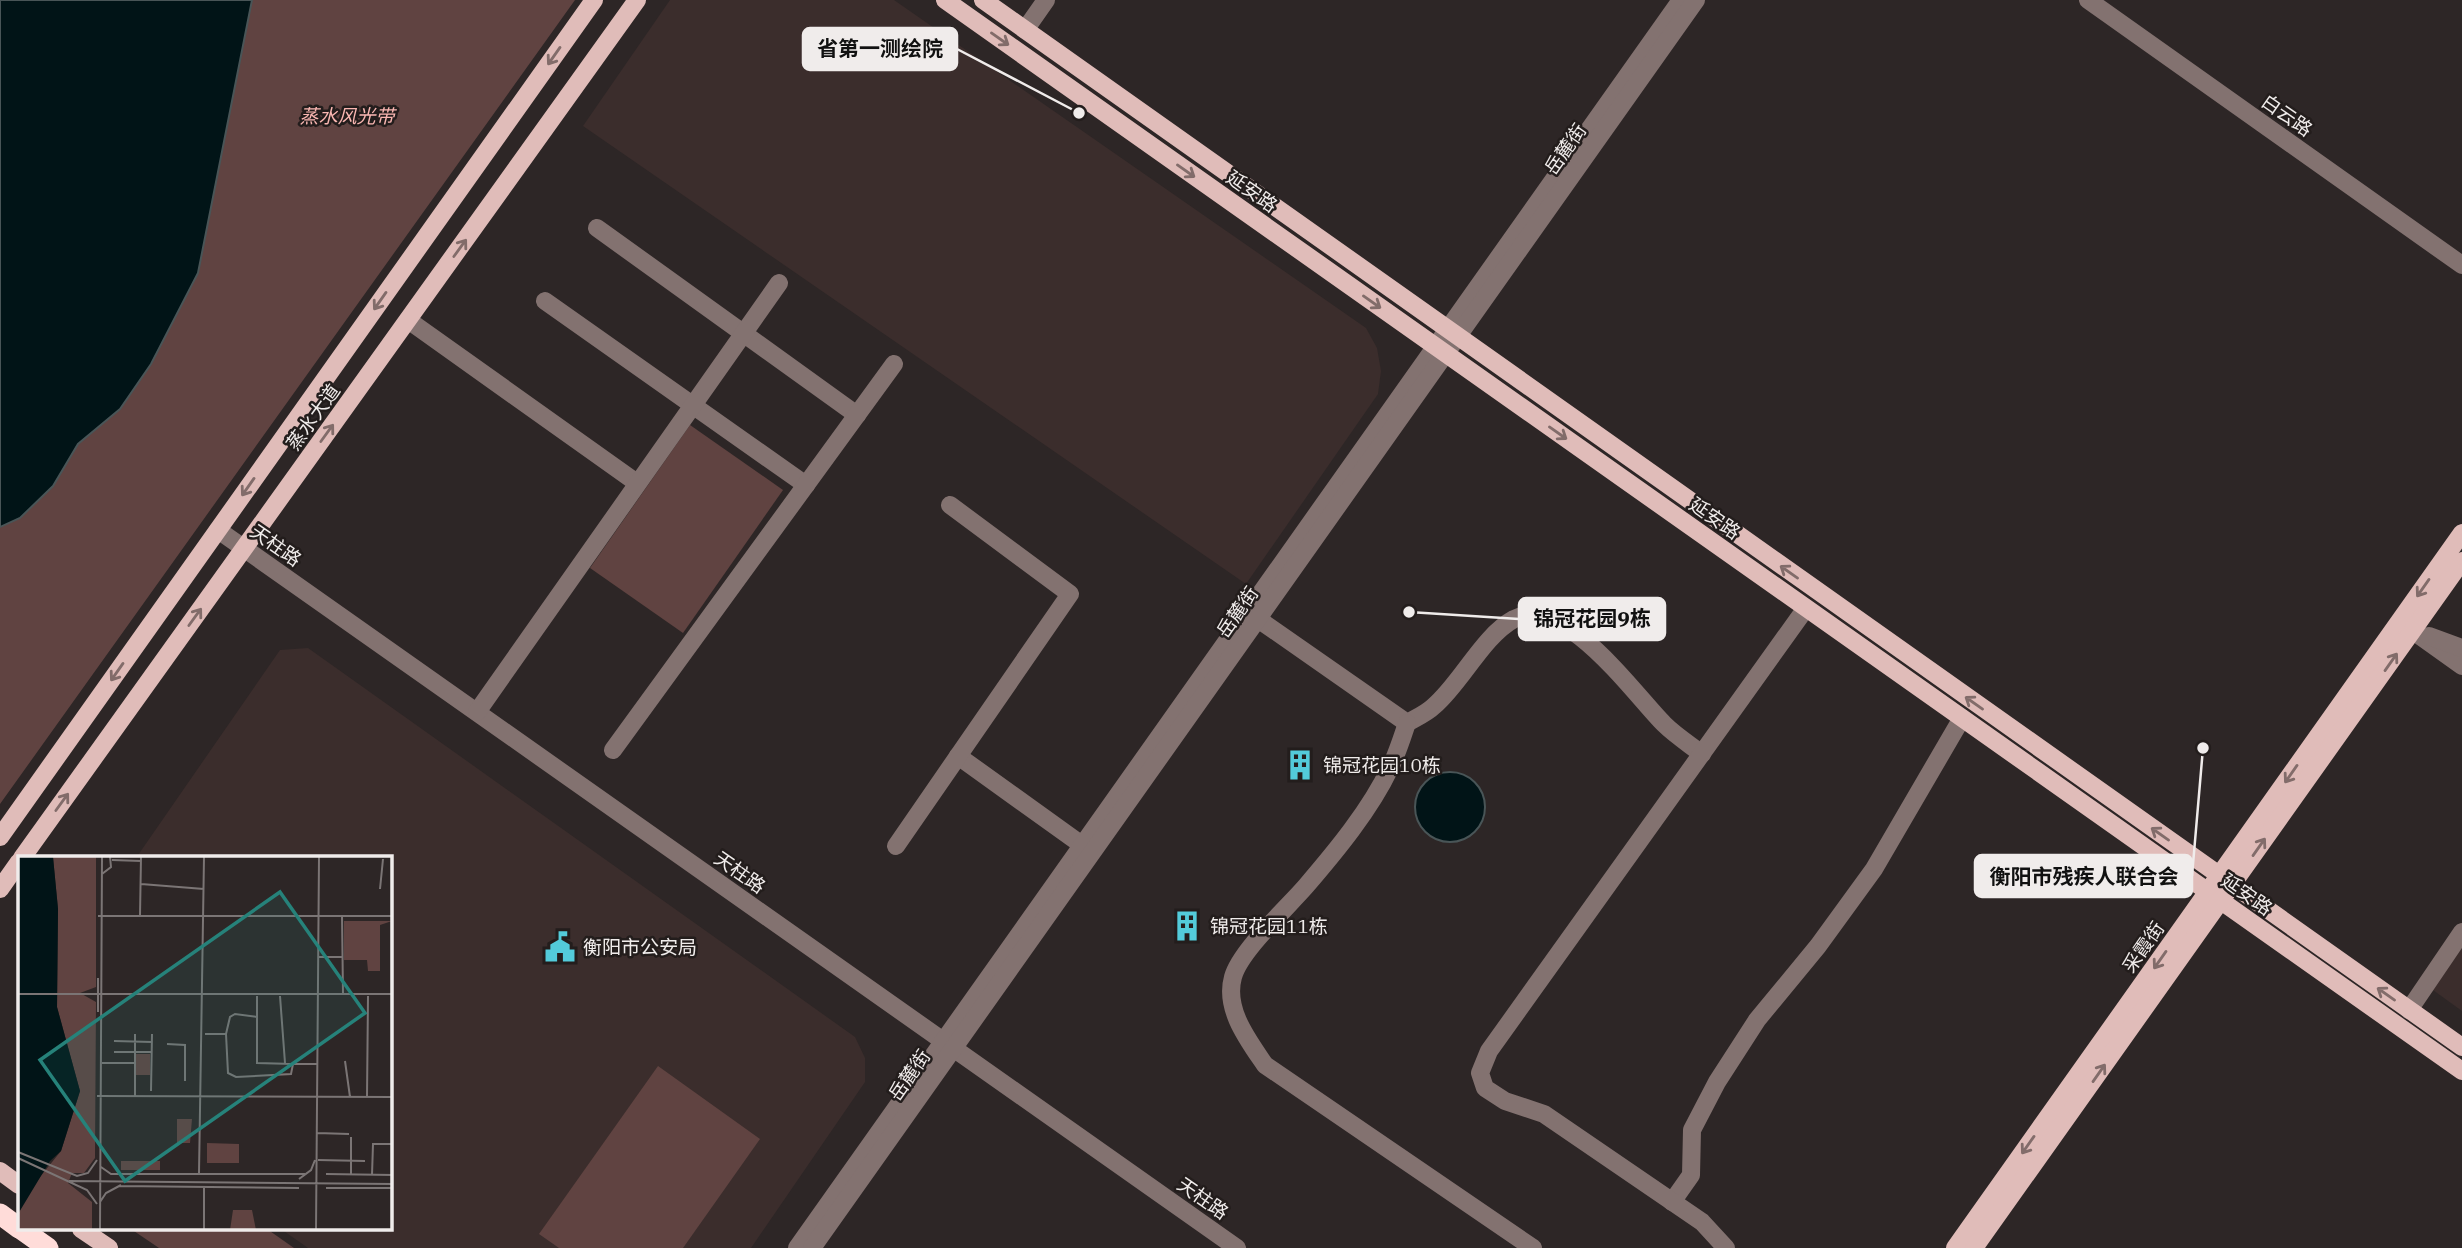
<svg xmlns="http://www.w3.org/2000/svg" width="2462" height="1248" font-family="'IBM Plex Serif','Noto Sans SC',serif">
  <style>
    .built { fill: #3b2d2c }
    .green { fill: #604341 }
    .water { fill: #011417; stroke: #495557; stroke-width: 2 }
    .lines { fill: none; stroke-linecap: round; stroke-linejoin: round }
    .minor { stroke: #837270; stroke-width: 18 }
    .major { stroke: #e0bcb9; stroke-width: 18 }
    .highway { stroke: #ffdcd9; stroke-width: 21 }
    .oneway { stroke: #826c6a }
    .labels { text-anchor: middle; stroke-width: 5; stroke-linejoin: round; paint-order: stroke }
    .street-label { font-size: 19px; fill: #f0eceb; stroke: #231d1c }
    .park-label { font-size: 19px; font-style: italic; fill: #fab7b2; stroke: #231d1c }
    .poi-label { font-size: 19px; fill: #f0eceb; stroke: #231d1c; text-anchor: start }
    .inset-road { fill: none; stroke: #7b7575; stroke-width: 2 }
    .view { fill: #26827a; fill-opacity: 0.15; stroke: #26827a; stroke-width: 3.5 }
    .inset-edge { fill: none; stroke: #f0eceb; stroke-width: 3.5 }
    .leader { fill: none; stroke: #f0eceb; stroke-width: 2.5 }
    .callout-dot { fill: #f0eceb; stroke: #231d1c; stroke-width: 2.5 }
    .callout { fill: #f0eceb; stroke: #f0eceb; stroke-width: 2.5 }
    .callout-label { font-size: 21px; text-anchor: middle; font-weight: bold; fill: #111 }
  </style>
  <rect width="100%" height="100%" fill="#2d2626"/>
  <!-- built -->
  <g class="built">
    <polygon points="670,0 894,0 1366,328 1377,348 1381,371 1378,394 1246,584 583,126"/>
    <polygon points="308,648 855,1037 865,1058 865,1082 751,1248 308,1248 281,1229 390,1229 390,858 136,858 280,650"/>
    <polygon points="2462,948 2462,1011 2433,990"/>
  </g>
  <!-- green -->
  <g class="green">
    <polygon points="252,0 575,0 0,804 0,527 20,518 53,486 78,444 120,409 151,364 198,273"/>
    <polygon points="690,425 783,490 683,633 590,568"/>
    <polygon points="658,1066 760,1139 683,1248 559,1248 539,1234"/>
    <polygon points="131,1229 267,1229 294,1248 159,1248"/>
  </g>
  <!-- water -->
  <g class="water">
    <polygon points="0,0 252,0 198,273 151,364 120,409 78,444 53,486 20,518 0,527"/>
    <circle cx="1450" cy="807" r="35"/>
  </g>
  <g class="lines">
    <!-- minor -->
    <g class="minor">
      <polyline points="2088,0 2462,265"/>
      <polyline points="1025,30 1046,0"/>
      <polyline points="597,228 857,415"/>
      <polyline points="545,301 806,485"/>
      <polyline points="408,320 637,483"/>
      <polyline points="218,530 1237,1248"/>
      <path d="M1258,619L1407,723C1416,718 1427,713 1434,706C1461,683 1483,636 1514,619C1564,594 1634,694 1664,724C1675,735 1689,744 1702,754"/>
      <polyline points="2413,631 2462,666"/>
      <polyline points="2429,636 2462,648"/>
      <polyline points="477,712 779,283"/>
      <path d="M1407,723C1402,738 1397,754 1390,768C1370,810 1336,851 1306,886C1287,908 1240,951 1233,977C1224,1009 1248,1040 1265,1065L1533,1248"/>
      <polyline points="613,750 894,364"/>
      <polyline points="958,756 1082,845"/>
      <polyline points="896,846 1070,594 950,505"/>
      <polyline points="2409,1010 2462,932"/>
      <polyline points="1672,1202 1691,1175 1692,1130 1717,1082 1757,1020 1818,946 1874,869 1962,718"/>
      <polyline points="797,1248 1681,0"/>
      <polyline points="812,1248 1696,0"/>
      <polyline points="1726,1248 1702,1222 1544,1114 1505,1101 1485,1088 1480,1073 1489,1051 1806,608"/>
    </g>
    <!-- major -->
    <g class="major">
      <polyline points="945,0 2462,1071"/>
      <polyline points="983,0 2462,1047"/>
      <polyline points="0,837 594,0"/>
      <polyline points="22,858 637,0"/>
      <polyline points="0,889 19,862"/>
      <polyline points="0,1171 19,1185"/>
      <polyline points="81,1229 109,1248"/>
      <polyline points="1955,1248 2462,533"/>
      <polyline points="1974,1248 2462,561"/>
    </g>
    <!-- highway -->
    <g class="highway">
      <polyline points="0,1214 19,1228"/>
      <polyline points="21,1229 48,1248"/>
    </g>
  </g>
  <!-- one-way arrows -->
  <defs><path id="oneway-shaft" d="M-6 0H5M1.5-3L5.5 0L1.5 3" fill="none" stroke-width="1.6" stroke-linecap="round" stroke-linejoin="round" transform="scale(1.75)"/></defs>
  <g class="oneway">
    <use href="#oneway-shaft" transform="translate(1000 39) rotate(35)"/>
    <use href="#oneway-shaft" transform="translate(554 56) rotate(125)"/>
    <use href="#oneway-shaft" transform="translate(1186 171) rotate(35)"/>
    <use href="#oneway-shaft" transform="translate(460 248) rotate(-54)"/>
    <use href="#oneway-shaft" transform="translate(380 301) rotate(125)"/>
    <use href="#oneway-shaft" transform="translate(1372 302) rotate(35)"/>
    <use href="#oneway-shaft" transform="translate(327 433) rotate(-54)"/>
    <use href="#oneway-shaft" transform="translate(1558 433) rotate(35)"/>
    <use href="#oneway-shaft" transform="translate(248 487) rotate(125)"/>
    <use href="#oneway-shaft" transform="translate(1789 572) rotate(-145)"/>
    <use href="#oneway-shaft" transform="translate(2423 588) rotate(125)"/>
    <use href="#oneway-shaft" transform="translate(195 617) rotate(-54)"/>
    <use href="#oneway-shaft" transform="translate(2391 662) rotate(-55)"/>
    <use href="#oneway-shaft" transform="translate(117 672) rotate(125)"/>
    <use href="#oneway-shaft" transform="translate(1974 703) rotate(-145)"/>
    <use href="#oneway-shaft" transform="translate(2291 774) rotate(125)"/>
    <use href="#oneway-shaft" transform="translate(62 802) rotate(-54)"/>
    <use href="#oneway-shaft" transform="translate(2160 834) rotate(-145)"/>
    <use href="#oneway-shaft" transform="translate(2259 847) rotate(-55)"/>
    <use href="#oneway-shaft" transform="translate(2160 960) rotate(125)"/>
    <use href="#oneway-shaft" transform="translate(2386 994) rotate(-145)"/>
    <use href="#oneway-shaft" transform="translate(2099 1073) rotate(-55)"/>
    <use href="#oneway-shaft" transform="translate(2028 1145) rotate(125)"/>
  </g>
  <!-- icons -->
  <defs>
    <g id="building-bare" transform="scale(2.415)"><path d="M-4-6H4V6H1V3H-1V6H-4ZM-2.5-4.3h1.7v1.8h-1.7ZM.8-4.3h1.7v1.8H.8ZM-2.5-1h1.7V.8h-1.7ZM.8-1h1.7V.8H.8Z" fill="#53cbda" stroke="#231d1c" stroke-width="2.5" paint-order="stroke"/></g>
    <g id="civic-bare" transform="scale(2.415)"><path d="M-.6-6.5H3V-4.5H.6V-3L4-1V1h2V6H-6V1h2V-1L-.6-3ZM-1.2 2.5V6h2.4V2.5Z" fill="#53cbda" stroke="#231d1c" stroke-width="2.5" paint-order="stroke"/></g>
  </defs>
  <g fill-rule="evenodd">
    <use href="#building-bare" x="1300" y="765"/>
    <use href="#building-bare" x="1187" y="926"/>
    <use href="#civic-bare" x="560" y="947"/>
  </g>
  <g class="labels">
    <!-- street labels -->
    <g class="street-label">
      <text transform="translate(2287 115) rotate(35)" y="7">白云路</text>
      <text transform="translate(1565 149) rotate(-55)" y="7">岳麓街</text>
      <text transform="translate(1252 191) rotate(35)" y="7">延安路</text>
      <text transform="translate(313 417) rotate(-54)" y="7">蒸水大道</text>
      <text transform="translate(1715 518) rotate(35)" y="7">延安路</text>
      <text transform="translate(276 545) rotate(35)" y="7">天柱路</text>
      <text transform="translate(1237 612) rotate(-55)" y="7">岳麓街</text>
      <text transform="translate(740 872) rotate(35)" y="7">天柱路</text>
      <text transform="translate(2247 894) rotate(35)" y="7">延安路</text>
      <text transform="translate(2143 947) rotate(-55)" y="7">采霞街</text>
      <text transform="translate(909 1075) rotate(-55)" y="7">岳麓街</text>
      <text transform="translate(1203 1198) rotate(35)" y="7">天柱路</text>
    </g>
    <!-- park labels -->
    <g class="park-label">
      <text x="347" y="123">蒸水风光带</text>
    </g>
    <!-- poi labels -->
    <g class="poi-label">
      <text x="1323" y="772">锦冠花园10栋</text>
      <text x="1210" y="933">锦冠花园11栋</text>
      <text x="583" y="954">衡阳市公安局</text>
    </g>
  </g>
  <!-- overview -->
  <g transform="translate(18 856)">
    <rect width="374" height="374" fill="#2d2626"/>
    <path d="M35,1H78V131L62,137L78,146L77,302L66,317H54L50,327L74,346V374H0V358L13,332L43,295L62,235L39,151L40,53ZM326,65H374L362,69V115H350L349,104H326ZM118,198H132V219H118ZM159,263H174L172,287H159ZM189,287L221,288V307H189ZM103,305H142V314H103ZM215,354H234L238,374H212Z" fill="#604341"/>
    <path d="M0,1H35L40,53L39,151L62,235L43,295L32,305L0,358Z" fill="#011417"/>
    <path class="inset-road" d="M94,4L123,5M84,18L93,11L92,1M123,28L186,33M362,33L365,3M122,59L123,1M80,60H375M324,60L325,138M300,101H325M0,138H375M262,140L267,207M80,156V122M187,178H208L212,161L217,158L239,161M208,178L210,217L218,221L273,218L275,208L239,207V140M96,185L134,186M149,188L167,189V225M96,196H133M327,205L332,241M84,207H117M275,208H299M133,235L134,178M79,240L375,241M117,240V178M349,241L350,140M299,277L331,278M333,281V319M0,296L59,320L70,317L79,304M0,302L69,334L79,348M300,304L347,305M83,311L93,318H287M181,317L186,1M308,318L375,319M354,319L355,288H375M281,323L293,314L297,304M51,325L375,328M101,330L281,332M308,332H375M82,346L88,337L103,329M82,374L84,1M186,374V331M298,374L301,1"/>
    <path class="view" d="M262,36L347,157L107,325L22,204Z"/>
    <rect width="374" height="374" class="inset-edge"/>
  </g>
  <!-- callouts -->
  <path class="leader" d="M1079 113L957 49M1409 612L1519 619M2203 748L2192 876"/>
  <g class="callout-dot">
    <circle cx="1079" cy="113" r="7"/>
    <circle cx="1409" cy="612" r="7"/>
    <circle cx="2203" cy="748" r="7"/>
  </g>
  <g class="callout">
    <rect x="803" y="28" width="154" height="42" rx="7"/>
    <rect x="1519" y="598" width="146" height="42" rx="7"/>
    <rect x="1975" y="855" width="217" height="42" rx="7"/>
  </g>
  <g class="callout-label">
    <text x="880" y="56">省第一测绘院</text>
    <text x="1592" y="626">锦冠花园9栋</text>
    <text x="2084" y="884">衡阳市残疾人联合会</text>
  </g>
</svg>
